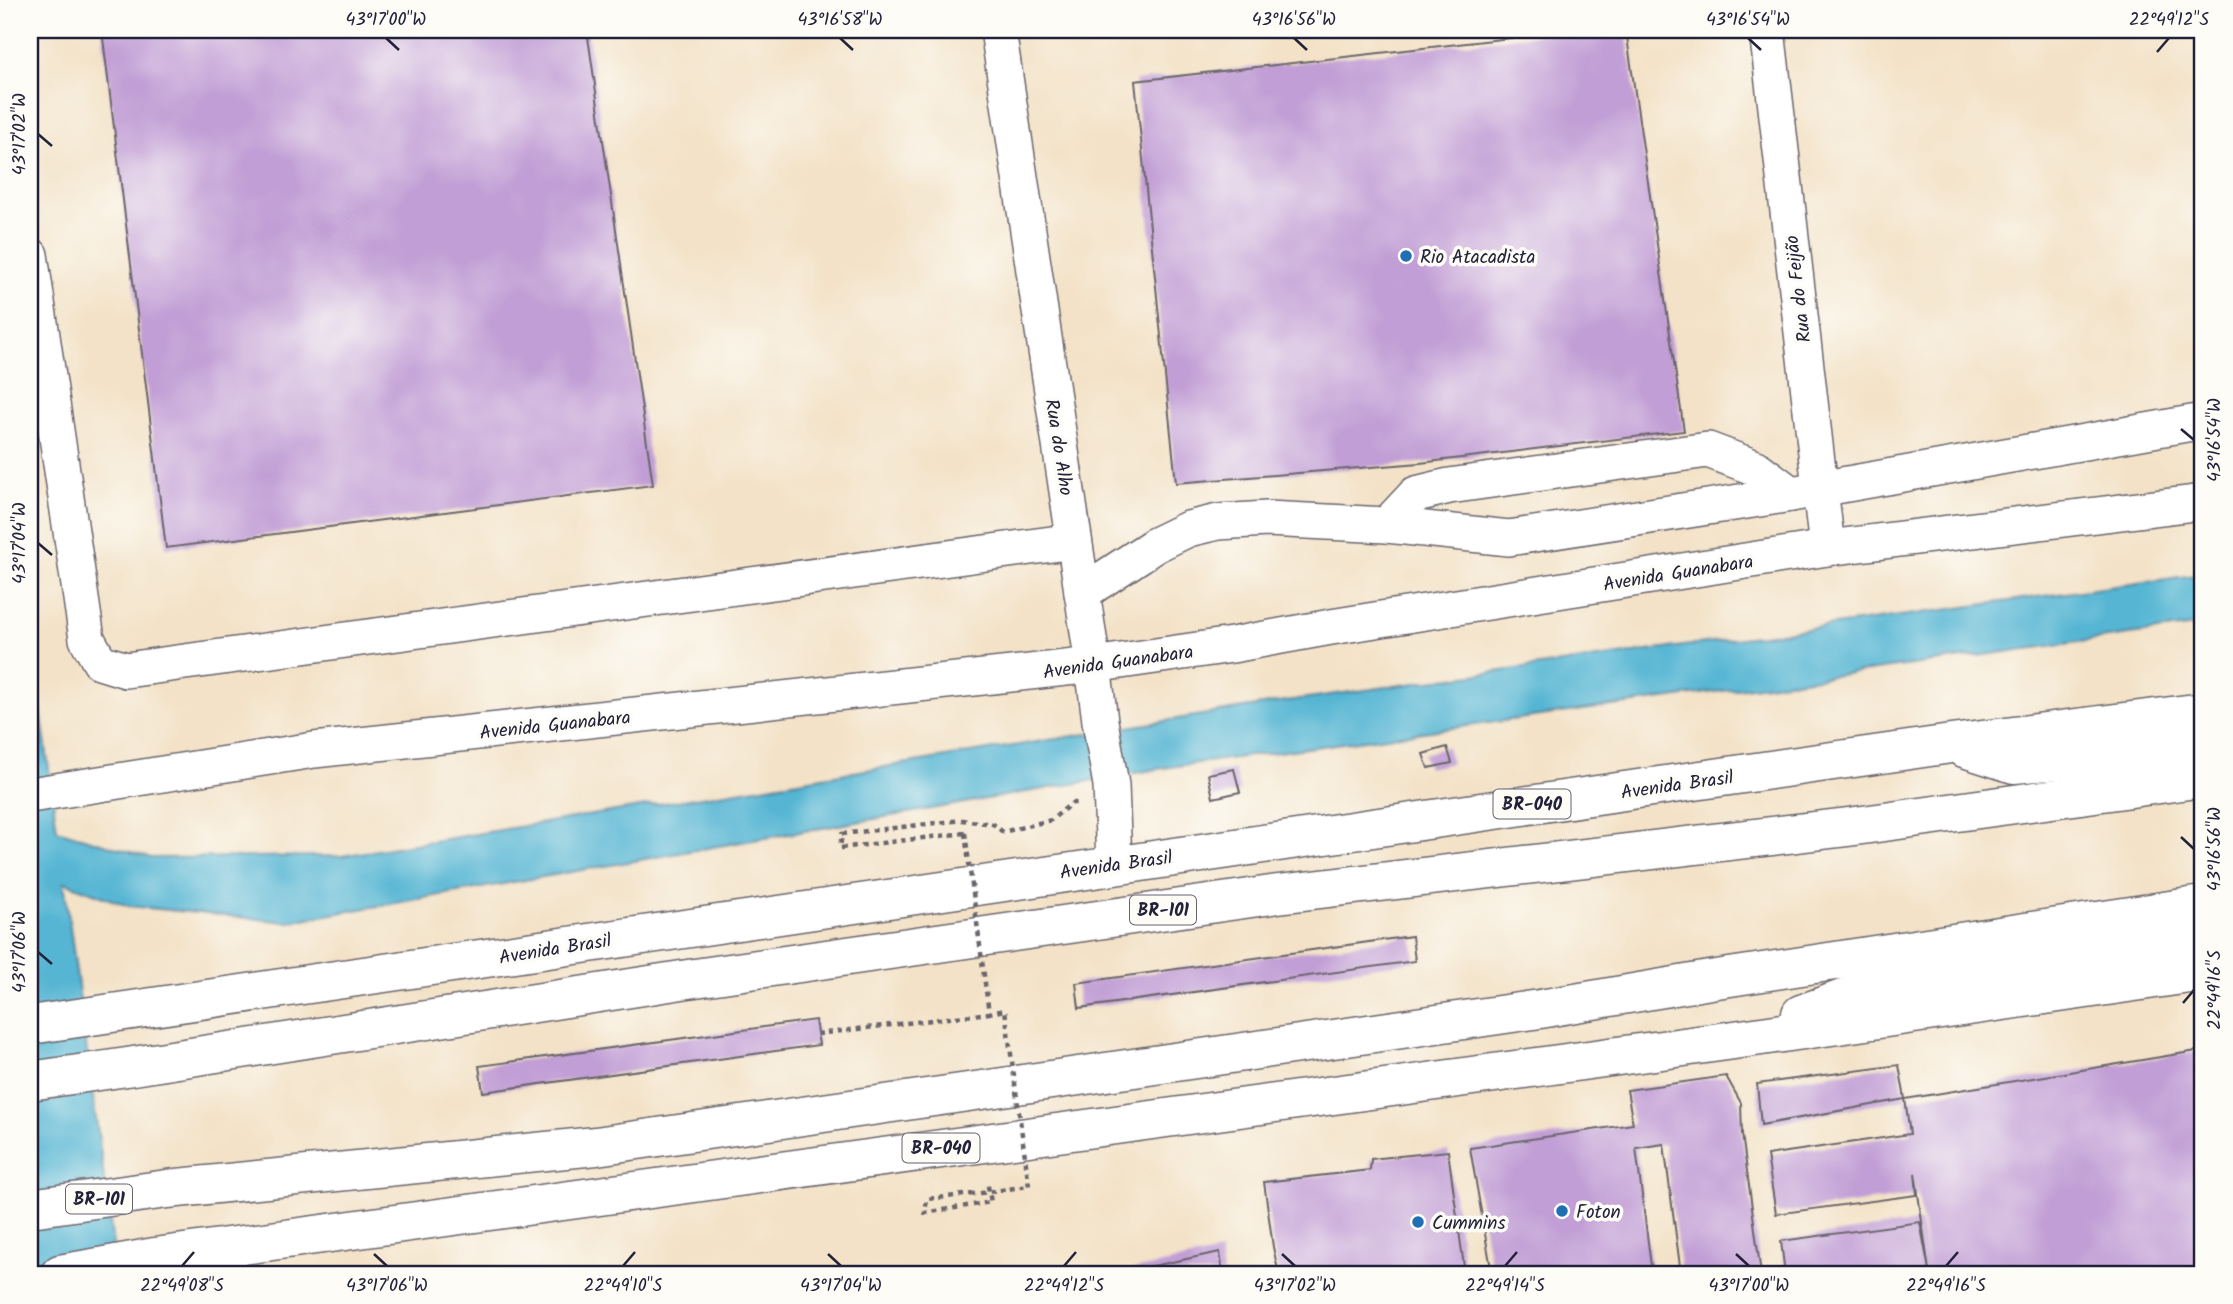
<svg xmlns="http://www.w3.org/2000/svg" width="2233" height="1304" font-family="Kalam,sans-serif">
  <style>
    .water { fill: #54b5d3; stroke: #3b6c87; stroke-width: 2 }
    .building { fill: #c19ed5 }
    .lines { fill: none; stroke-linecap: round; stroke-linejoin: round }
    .minor-casing { stroke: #6b656c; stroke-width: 38 }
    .highway-casing { stroke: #6b656c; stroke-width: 41 }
    .path { stroke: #6b656c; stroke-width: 4.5; stroke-dasharray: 5 5; stroke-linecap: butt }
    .minor { stroke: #fff; stroke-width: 35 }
    .highway { stroke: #fff; stroke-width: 38 }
    .path-bridge { stroke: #6b656c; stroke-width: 4.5; stroke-dasharray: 5 5; stroke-linecap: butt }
    .ticks { fill: none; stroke: #22223b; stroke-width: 2.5 }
    .poi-dot { fill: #1f6fb2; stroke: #fdfcf7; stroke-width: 2.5 }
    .labels { text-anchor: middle; stroke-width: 7; stroke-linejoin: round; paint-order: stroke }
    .shield { fill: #fdfcf7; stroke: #646373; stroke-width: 2 }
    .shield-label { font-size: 18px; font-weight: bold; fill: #22223b }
    .poi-label { font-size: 19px; fill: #22223b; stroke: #fdfcf7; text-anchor: start }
    .street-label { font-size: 19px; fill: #22223b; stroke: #fdfcf7 }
    .neatline { fill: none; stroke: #22223b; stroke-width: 2.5 }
    .ticks-label { font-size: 18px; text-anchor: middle; fill: #22223b }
  </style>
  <rect width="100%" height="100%" fill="#fdfcf7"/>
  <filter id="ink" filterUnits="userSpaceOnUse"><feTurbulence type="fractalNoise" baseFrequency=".0143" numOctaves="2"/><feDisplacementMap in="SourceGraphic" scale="14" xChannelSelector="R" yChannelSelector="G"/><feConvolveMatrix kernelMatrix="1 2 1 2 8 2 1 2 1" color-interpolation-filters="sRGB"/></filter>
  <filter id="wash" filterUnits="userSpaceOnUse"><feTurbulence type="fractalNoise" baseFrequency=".00686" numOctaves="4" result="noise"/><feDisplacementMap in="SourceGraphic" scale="28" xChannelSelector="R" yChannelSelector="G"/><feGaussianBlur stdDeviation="1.57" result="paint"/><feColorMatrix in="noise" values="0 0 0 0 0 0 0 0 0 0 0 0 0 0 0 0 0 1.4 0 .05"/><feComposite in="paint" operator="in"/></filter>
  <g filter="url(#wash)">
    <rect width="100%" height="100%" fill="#f3e2c7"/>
    <!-- water -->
    <polygon class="water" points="2203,574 2203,625 1169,767 287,922 128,906 64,882 117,1274 30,1274 30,627 57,830 151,858 341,856 1293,700"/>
    <g id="blocks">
      <!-- building -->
      <g class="building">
        <polygon points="102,30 587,30 653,485 166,548"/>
        <polygon points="1579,30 1626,30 1684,431 1420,463 1176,483 1135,81"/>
        <polygon points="1447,747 1452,763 1428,768 1423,754"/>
        <polygon points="1234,769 1240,792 1213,798 1208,774"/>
        <polygon points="1412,936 1415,961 1079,1008 1076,983"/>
        <polygon points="815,1020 819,1045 483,1092 479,1066"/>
        <polygon points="2203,1050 2203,1274 1785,1274 1781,1241 1920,1222 1929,1270 1915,1173 1917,1195 1776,1214 1767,1155 1910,1134 1905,1099"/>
        <polygon points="1899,1065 1905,1099 1761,1125 1757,1084"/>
        <polygon points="1726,1076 1741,1103 1742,1134 1761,1274 1681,1274 1664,1144 1636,1148 1652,1274 1492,1274 1470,1148 1633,1124 1627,1090"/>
        <polygon points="1448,1151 1465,1274 1263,1274 1278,1270 1273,1247 1264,1182 1370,1170 1371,1159"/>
        <polygon points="1220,1252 1223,1274 1119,1274 1119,1273"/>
      </g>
    </g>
  </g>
  <g filter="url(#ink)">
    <use href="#blocks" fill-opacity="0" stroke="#6b656c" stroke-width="2"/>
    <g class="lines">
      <!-- minor casing -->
      <g class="minor-casing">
        <g id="minor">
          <polyline points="998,30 1093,665 1100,721 1111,785 1114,864"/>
          <polyline points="1767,30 1827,548"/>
          <polyline points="30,255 87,639 100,662 126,670 1074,541"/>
          <polyline points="1387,525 1416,494 1449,486 1708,450 1756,468 1791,494"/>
          <polyline points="1082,593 1155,545 1188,529 1218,522 1267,519 1387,525 1509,538 1791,494 2203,421"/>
          <polyline points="30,795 314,750 1093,665 1232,645 1331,627 1827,548 2203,502"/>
        </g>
      </g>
      <!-- highway casing -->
      <g class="highway-casing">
        <g id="highway">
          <polyline points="1964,748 2014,764 2203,747"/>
          <polyline points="1801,1014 1867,990 2203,934"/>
          <polyline points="30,1025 1638,789 1951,744 2203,712"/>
          <polyline points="30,1081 127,1067 688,979 1278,894 1848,827 2203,778"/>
          <polyline points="30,1208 167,1189 596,1146 1540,1009 1710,980 2203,905"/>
          <polyline points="60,1274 155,1257 1727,1041 2203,972"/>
        </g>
      </g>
      <!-- path -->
      <g class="path">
        <polyline points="965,833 840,848 842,834 962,820 993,824 1003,832 1051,820 1072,803 1076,803"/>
        <polyline points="817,1034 989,1013"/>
        <polyline points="974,1194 927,1199 925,1213 991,1202 987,1181"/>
      </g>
      <!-- minor -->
      <use href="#minor" class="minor"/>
      <!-- highway -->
      <use href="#highway" class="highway"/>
      <!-- path-bridge -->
      <polyline class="path-bridge" points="965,833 989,1013 1005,1010 1029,1186 974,1194"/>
    </g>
  </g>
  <!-- ticks -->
  <path class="ticks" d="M386,38L399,50M840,38L853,50M1294,38L1307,50M1748,38L1761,50M2157,52L2169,38M38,134L52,146M2181,429L2194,440M38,543L52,555M2181,837L2194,849M38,952L52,964M2183,1003L2194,990M374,1254L387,1266M828,1254L841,1266M1282,1254L1295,1266M1736,1254L1749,1266M182,1266L194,1252M623,1266L635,1252M1064,1266L1076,1252M1505,1266L1517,1252M1946,1266L1958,1252"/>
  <!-- markers -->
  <g class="poi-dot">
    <circle cx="1406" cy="256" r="7"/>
    <circle cx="1562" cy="1211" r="7"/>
    <circle cx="1418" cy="1222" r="7"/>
  </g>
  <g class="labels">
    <!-- shield labels -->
    <g class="shield">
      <rect x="1493.5" y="789.5" width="77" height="29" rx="5"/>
      <rect x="1130" y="895.5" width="66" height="29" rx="5"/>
      <rect x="902.5" y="1133.5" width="77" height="29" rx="5"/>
      <rect x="66" y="1184.5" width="66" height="29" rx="5"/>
    </g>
    <g class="shield-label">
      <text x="1532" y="810">BR-040</text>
      <text x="1163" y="916">BR-101</text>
      <text x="941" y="1154">BR-040</text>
      <text x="99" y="1205">BR-101</text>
    </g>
    <!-- poi labels -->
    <g class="poi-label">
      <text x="1420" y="263">Rio Atacadista</text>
      <text x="1576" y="1218">Foton</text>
      <text x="1432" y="1229">Cummins</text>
    </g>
    <!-- street labels -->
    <g class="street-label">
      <text transform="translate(1797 289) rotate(-97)" y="7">Rua do Feijão</text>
      <text transform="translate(1060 447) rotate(81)" y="7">Rua do Alho</text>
      <text transform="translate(1678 572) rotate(-9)" y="7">Avenida Guanabara</text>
      <text transform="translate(1118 661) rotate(-8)" y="7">Avenida Guanabara</text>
      <text transform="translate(555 724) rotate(-6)" y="7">Avenida Guanabara</text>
      <text transform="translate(1677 784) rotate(-8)" y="7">Avenida Brasil</text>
      <text transform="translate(1116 864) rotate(-8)" y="7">Avenida Brasil</text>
      <text transform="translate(555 948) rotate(-9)" y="7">Avenida Brasil</text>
    </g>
  </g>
  <!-- margin -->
  <rect width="2233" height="1304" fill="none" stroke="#fdfcf7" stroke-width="77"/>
  <rect x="38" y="38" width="2156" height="1228" class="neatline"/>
  <g class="ticks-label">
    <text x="386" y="25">43°17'00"W</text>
    <text x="840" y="25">43°16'58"W</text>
    <text x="1294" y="25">43°16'56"W</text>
    <text x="1748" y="25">43°16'54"W</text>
    <text x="2169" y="25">22°49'12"S</text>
    <text transform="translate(19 134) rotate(-90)" y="6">43°17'02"W</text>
    <text transform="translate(2214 440) rotate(-90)" y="6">43°16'54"W</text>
    <text transform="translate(19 543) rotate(-90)" y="6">43°17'04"W</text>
    <text transform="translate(2214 849) rotate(-90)" y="6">43°16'56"W</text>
    <text transform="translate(19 952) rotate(-90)" y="6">43°17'06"W</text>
    <text transform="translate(2214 990) rotate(-90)" y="6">22°49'16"S</text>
    <text x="182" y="1291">22°49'08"S</text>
    <text x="387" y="1291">43°17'06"W</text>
    <text x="623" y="1291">22°49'10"S</text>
    <text x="841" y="1291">43°17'04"W</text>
    <text x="1064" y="1291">22°49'12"S</text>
    <text x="1295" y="1291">43°17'02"W</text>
    <text x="1505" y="1291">22°49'14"S</text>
    <text x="1749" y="1291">43°17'00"W</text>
    <text x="1946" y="1291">22°49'16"S</text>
  </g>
</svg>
